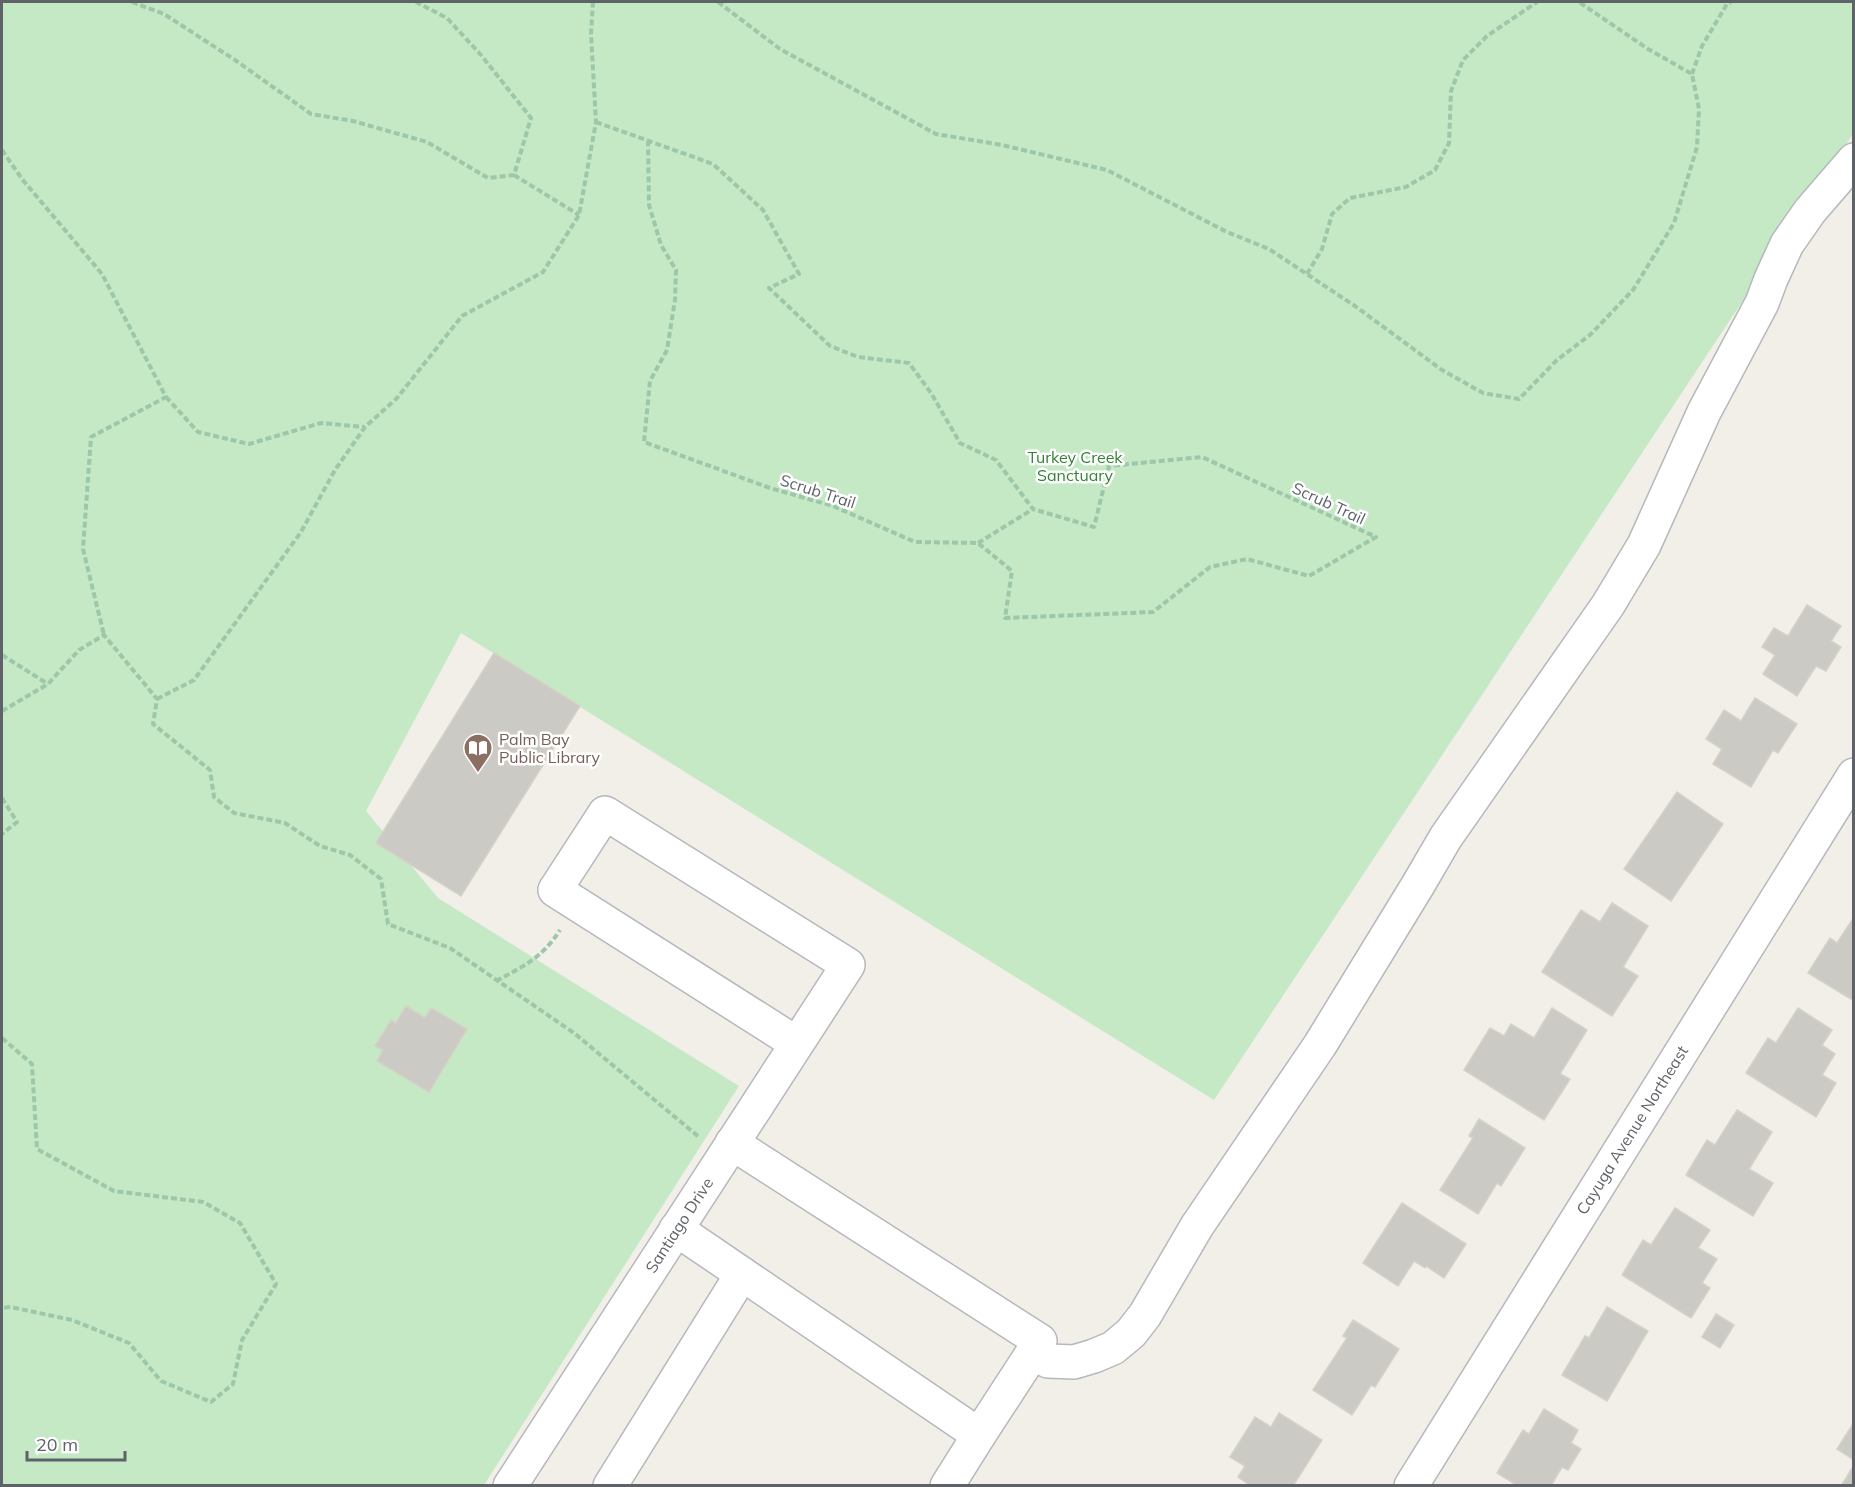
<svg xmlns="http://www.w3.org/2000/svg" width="1855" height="1487" font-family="Mulish,sans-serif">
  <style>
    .green { fill: #c5e8c5 }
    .building { fill: #cccac5; stroke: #d6d1c6; stroke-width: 1.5 }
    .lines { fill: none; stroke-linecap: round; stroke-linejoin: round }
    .minor-casing { stroke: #b5b8bc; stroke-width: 36 }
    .path { stroke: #9cc7a9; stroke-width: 4; stroke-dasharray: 6 3; stroke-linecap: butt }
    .minor { stroke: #fff; stroke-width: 33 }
    .labels { text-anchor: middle; stroke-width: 5; stroke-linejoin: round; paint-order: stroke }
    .park-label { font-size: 16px; fill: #348238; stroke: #fff }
    .street-label { font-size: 16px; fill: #5f6368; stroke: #fff }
    .education-label { font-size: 16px; fill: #785e54; stroke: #fff; text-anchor: start }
  </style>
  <rect width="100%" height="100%" fill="#f1efe8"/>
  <!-- green -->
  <polygon class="green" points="2,2 1853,2 1853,134 1214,1100 461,633 366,811 438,898 739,1086 484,1485 2,1486"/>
  <!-- building -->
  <g class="building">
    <polygon points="1807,605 1841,626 1831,641 1841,647 1826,671 1816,666 1797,696 1763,674 1775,655 1762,647 1774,628 1788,636"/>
    <polygon points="494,653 580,706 461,896 376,843"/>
    <polygon points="1755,698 1797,724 1778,753 1773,750 1751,787 1713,764 1722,749 1706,739 1724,710 1741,721"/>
    <polygon points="1677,792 1723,824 1671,901 1624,869"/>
    <polygon points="1612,903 1648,926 1623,967 1638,976 1612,1016 1542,972 1581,910 1600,922"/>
    <polygon points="1854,917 1854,1001 1808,973 1830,938 1837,943"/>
    <polygon points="406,1006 425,1018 431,1008 467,1029 429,1092 377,1061 383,1050 375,1046 391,1020 396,1023"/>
    <polygon points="1552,1008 1587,1030 1560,1074 1570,1079 1544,1120 1464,1070 1490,1028 1504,1036 1511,1024 1534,1038"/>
    <polygon points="1798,1008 1832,1030 1822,1045 1835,1054 1822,1075 1836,1083 1816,1117 1746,1073 1768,1038 1776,1043"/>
    <polygon points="1737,1110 1772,1132 1749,1169 1773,1183 1753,1216 1686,1175 1707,1140 1715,1145"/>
    <polygon points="1479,1119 1525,1148 1501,1186 1497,1183 1478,1214 1440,1190 1473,1138 1469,1136"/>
    <polygon points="1402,1203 1466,1244 1444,1278 1426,1266 1425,1268 1414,1261 1398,1286 1363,1263"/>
    <polygon points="1675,1208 1710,1230 1698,1248 1717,1259 1702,1283 1710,1288 1691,1318 1622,1275 1643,1240 1651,1245"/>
    <polygon points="1607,1307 1648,1331 1607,1401 1562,1375 1585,1336 1589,1338"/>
    <polygon points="1716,1314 1734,1325 1720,1348 1702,1337"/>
    <polygon points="1353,1320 1399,1349 1375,1387 1371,1385 1352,1415 1313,1390 1347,1338 1343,1336"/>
    <polygon points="1544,1409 1578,1430 1571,1443 1581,1449 1568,1470 1562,1467 1551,1486 1518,1486 1497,1473 1523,1430 1529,1434"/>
    <polygon points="1279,1413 1322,1440 1293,1486 1251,1486 1238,1477 1245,1466 1230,1457 1255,1417 1271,1427"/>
    <polygon points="1854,1422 1854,1460 1837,1449"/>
    <polygon points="1854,1465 1854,1486 1841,1486"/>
  </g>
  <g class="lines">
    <!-- minor casing -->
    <g class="minor-casing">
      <g id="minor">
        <polyline points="676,1229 979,1435 1033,1352 1040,1341 732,1143"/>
        <polyline points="1033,1352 1048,1361 1074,1362 1094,1356 1113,1348 1131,1333 1145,1315 1197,1226 1320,1045 1418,885 1446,837 1608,605 1644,545 1704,412 1762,303 1771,279 1787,244 1810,211 1854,160"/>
        <polyline points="510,1486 848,965 605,813 555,890 796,1043"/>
        <polyline points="610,1486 742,1274"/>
        <polyline points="947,1486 979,1435"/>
        <polyline points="1411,1486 1854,775"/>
      </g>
    </g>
    <!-- path -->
    <g class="path">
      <polyline points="132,2 164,14 235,60 311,114 353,121 427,142 488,178 514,175 531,118 481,55 447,18 416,2"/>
      <polyline points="718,2 780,49 936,134 1002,145 1107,170 1227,232 1269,249 1355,306 1442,370 1483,393 1519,399 1557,360 1590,335 1633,290 1674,223 1697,147 1699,109 1692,74 1648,49 1579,2"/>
      <polyline points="1692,74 1702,46 1727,4 1731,2"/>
      <polyline points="596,122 713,164 763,210 799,274 769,288 830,346 858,357 909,363 931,393 960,443 996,460 1033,509 1094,527 1109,466 1202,457 1376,537 1309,576 1247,559 1210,567 1153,612 1005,618 1012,571 978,543 915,542 833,506 770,488 644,442 650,381 667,350 675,300 676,270 661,245 649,205 648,141"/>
      <polyline points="2,150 22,179 102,274 166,397 91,437 83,549 104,635"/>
      <polyline points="514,175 579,215"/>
      <polyline points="1307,274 1322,249 1332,214 1350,198 1406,187 1435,170 1449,143 1451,91 1463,60 1487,36 1537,2"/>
      <polyline points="166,397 198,432 249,444 321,423 364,427"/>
      <polyline points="978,543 1033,509"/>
      <polyline points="2,655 48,684"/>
      <polyline points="157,699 194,680 301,532 335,470 365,427 397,398 462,316 543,272 579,215 596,122 591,34 593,2"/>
      <polyline points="2,711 48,684 79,650 104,635 157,699 153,724 210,770 214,797 234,813 285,823 320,846 350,855 381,879 388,924 450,948 574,1033 699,1137"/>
      <polyline points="2,798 17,822 2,834"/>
      <path d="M496,981C524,966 542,958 560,930"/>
      <polyline points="2,1038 32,1064 37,1149 114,1191 203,1202 240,1223 276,1284 242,1340 233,1384 211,1402 161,1381 129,1343 72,1320 11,1307 2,1308"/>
    </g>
    <!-- minor -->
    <use href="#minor" class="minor"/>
  </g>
  <!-- icons -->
  <defs>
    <g id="library-pin" transform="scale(1.5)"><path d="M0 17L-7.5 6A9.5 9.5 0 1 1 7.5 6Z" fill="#8d6e63" stroke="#fff"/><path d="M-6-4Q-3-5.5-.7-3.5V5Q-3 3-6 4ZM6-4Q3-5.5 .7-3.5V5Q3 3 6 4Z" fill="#fff"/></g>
  </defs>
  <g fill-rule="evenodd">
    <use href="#library-pin" x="478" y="748"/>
  </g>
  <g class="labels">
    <!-- park labels -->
    <g class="park-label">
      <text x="1075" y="463">Turkey Creek<tspan x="1075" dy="18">Sanctuary</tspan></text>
    </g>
    <!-- street labels -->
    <g class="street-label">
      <text transform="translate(818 491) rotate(18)" y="6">Scrub Trail</text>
      <text transform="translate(1329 503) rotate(25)" y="6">Scrub Trail</text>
      <text transform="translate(1632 1130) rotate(-58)" y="6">Cayuga Avenue Northeast</text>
      <text transform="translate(679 1225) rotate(-57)" y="6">Santiago Drive</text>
    </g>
    <!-- education labels -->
    <g class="education-label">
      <text x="499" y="745">Palm Bay<tspan x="499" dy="18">Public Library</tspan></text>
    </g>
  </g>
  <!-- border -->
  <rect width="1855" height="1487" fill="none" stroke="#5f6368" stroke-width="6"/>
  <!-- scale -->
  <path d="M27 1451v9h98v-9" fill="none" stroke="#5f6368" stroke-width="3"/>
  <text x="36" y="1451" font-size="18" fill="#5f6368" stroke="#ffffff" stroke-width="4.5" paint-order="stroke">20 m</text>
</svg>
